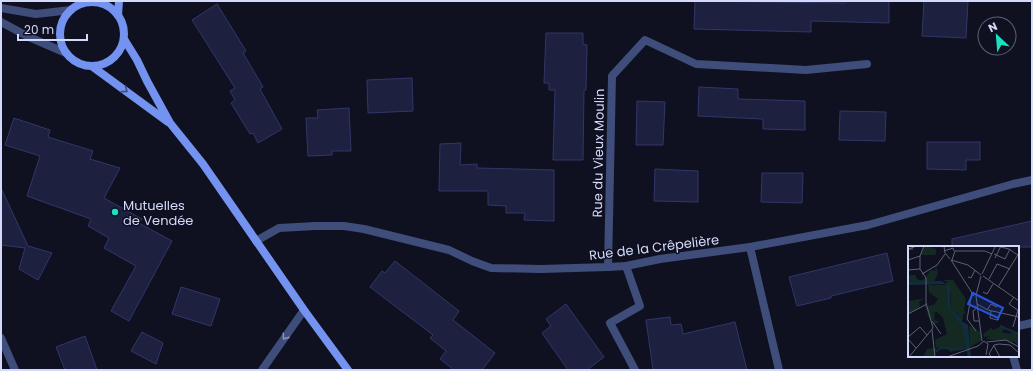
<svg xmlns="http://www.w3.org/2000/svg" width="1033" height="371" font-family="Poppins,sans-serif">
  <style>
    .building { fill: #1d203f; stroke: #323669 }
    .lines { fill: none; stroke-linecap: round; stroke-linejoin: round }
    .street { stroke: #3f4d7a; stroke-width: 8 }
    .secondary { stroke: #7493f0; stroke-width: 8 }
    .oneway { stroke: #3c4c7e }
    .oneway2 { stroke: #8993ba }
    .poi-dot { fill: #18e2bf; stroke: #0f1120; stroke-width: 1.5 }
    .labels { text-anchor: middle; stroke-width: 3; stroke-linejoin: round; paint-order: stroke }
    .street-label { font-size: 13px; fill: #d3d9fa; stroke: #0f1120 }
    .poi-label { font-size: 13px; fill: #d3d9fa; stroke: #0f1120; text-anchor: start }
    .inset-river { fill: none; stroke: #102d3e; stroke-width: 2 }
    .inset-road { fill: none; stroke: #5d6177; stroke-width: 1 }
    .view { fill: #2655da; fill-opacity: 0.15; stroke: #2655da; stroke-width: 2 }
    .inset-edge { fill: none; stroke: #d3d9fa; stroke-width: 2 }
  </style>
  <rect width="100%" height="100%" fill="#0f1120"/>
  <!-- building -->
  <g class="building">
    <polygon points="695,1 845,3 845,1 889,1 889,23 811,21 811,32 694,29"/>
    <polygon points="924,1 968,1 966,38 922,36"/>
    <polygon points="217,4 246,51 243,53 263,87 260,89 282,129 258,143 253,133 250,134 231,103 235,100 230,91 235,88 192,20"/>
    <polygon points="546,33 583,33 583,44 587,45 586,90 584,90 583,160 553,160 555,90 549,90 549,83 544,83"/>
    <polygon points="412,78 413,111 368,113 367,80"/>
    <polygon points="699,87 738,89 738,99 805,101 805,130 763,129 763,119 698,116"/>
    <polygon points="637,101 665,102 663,145 636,145"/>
    <polygon points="349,108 351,151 332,151 332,155 308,156 306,118 318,118 317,110"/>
    <polygon points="840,111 886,112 885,141 839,140"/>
    <polygon points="14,118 50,130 48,137 93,151 90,159 120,168 104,198 142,219 139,223 172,241 129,321 111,311 136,266 104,248 109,238 88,226 91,219 27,196 40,156 5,145"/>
    <polygon points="927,142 980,142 980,160 966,160 966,170 927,169"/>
    <polygon points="461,143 460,165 477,164 477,168 554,170 554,221 524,220 525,213 506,213 506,206 488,205 488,191 439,191 440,144"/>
    <polygon points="655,169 698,171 698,202 654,201"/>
    <polygon points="762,173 803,173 802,203 761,202"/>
    <polygon points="1,188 28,246 52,253 38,280 19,269 25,248 1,245"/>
    <polygon points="1032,221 1032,247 952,247 952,239"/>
    <polygon points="887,253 893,281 831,296 831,298 797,306 789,277"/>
    <polygon points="395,261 459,311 453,320 495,353 482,370 454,370 440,359 446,351 430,338 433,335 370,287 382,271 385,273"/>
    <polygon points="181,287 220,299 211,326 172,314"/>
    <polygon points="566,304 604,357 587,370 568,370 542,333 551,326 546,319"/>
    <polygon points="670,317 671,325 681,324 683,334 735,322 747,370 653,370 646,320"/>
    <polygon points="142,332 163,343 156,364 131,351"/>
    <polygon points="85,336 97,370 65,370 56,347"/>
  </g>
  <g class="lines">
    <!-- street -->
    <g class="street">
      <polyline points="1,8 36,14 71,10"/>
      <polyline points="1,22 29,37 66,53"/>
      <polyline points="256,241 279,228 315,226 344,226 364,229 449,250 472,261 491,268 541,269 608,267 626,266 660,259 750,247 868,225 1013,184 1032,180"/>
      <polyline points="750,247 779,370"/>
      <polyline points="626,266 640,306 610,323 635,370"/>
      <polyline points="608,267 612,76 645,40 696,64 806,70 867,64"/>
      <polyline points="1018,326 1032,323"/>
      <polyline points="1,338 15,370"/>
      <polyline points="1013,356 1017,370"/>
      <polyline points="262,370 304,310"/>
    </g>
    <!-- secondary -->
    <g class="secondary">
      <circle cx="92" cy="34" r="32"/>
      <polyline points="118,15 119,1"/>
      <polyline points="124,39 137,60 147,81 170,123 203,164 304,310 348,370"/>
      <polyline points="93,67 168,122"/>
    </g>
  </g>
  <!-- one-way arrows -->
  <defs><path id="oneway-chevron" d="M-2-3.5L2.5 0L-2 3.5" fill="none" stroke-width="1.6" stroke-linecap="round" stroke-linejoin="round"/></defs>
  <use class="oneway" href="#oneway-chevron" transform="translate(125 90) rotate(36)"/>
  <use class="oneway2" href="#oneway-chevron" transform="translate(285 337) rotate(125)"/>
  <!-- markers -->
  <circle class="poi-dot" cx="115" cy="212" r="4"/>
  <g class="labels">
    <!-- street labels -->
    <g class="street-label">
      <text transform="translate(598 153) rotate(-89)" y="5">Rue du Vieux Moulin</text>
      <text transform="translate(654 247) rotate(-7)" y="5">Rue de la Crêpelière</text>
    </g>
    <!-- poi labels -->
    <g class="poi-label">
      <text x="123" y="210">Mutuelles<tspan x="123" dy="15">de Vendée</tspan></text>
    </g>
  </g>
  <!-- overview -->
  <g transform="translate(908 246)">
    <rect width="111" height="111" fill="#0f1120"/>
    <path d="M17,0L28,3V9H13ZM28,19L30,27L26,36H0V30L3,29H7L10,34H15L23,24L27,25ZM35,34H45L58,53L56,64L58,68L55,69V74L42,61L43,46L40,60L47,66L57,86L58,103L42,106L39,103L29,101L26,111H15L19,103L28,102L27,94L39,88L35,72L29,66L25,67L27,68L26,73L31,76L23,80L27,76L21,72L17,60L26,59L30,53L21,46L20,39H37L39,36ZM17,52L11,56L12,61L0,69L1,55ZM95,79L96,84L93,86L102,88L105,85L111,87V100L106,96L77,93L82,90L76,91L75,88L83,82L86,84ZM61,80L73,86V95L62,101Z" fill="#132922"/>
    <path d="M33,35L42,40V62L55,74L53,75L60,79L63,111H60L54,80L40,62L38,38L0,39V36Z" fill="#102d3e"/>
    <path class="inset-river" d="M92,80L111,88M28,106L32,102L55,103"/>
    <path class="inset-road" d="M36,0L37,7L42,13M89,0L101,3L111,10M5,3H0L9,0M36,5L45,2L46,5M86,8L97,13L102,3M87,12L93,0M0,14L12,10M43,14L66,50M43,14L60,19L73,29M44,14L47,5H77L84,8M0,24L12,23M14,28L29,19L37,8M74,28L87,1M75,30L111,55M60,31L63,32L67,24M81,33L89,18L102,23M90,41L111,7M64,46L59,73L68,85M75,46L79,48L85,38M68,49L73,30M68,50L74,95M106,51L101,58L111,65M69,58L80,64L111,71M70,61L65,65L66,75H72M79,64L83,58L89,61M83,65L82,72L89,74L91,71L90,74H89M0,68L19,58M24,75L33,88M105,81L110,64M24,84L27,111M0,91L12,81L19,89M0,93L8,102M79,96L98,94L111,101M86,100L92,111M1,111L25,82L18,57V32L12,23V10L16,0M39,111L70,100L76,95L80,98L78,109M84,111L81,108L86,99L91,98L102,99L111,107"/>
    <path class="view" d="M65,47L95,62L90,72L60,58Z"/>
    <rect width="111" height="111" class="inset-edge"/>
  </g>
  <!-- border -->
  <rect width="1033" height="371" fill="none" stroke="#d3d9fa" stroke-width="4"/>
  <!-- north arrow -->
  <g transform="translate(997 36) rotate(334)"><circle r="19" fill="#0f1120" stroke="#5d6177"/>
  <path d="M0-3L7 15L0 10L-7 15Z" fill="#18e2bf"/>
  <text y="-6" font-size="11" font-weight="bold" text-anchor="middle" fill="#d3d9fa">N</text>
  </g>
  <!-- scale -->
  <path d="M18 34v6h69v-6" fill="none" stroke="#d3d9fa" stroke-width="2"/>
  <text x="24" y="34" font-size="12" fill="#d3d9fa" stroke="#0f1120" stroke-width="3" paint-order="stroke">20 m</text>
</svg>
